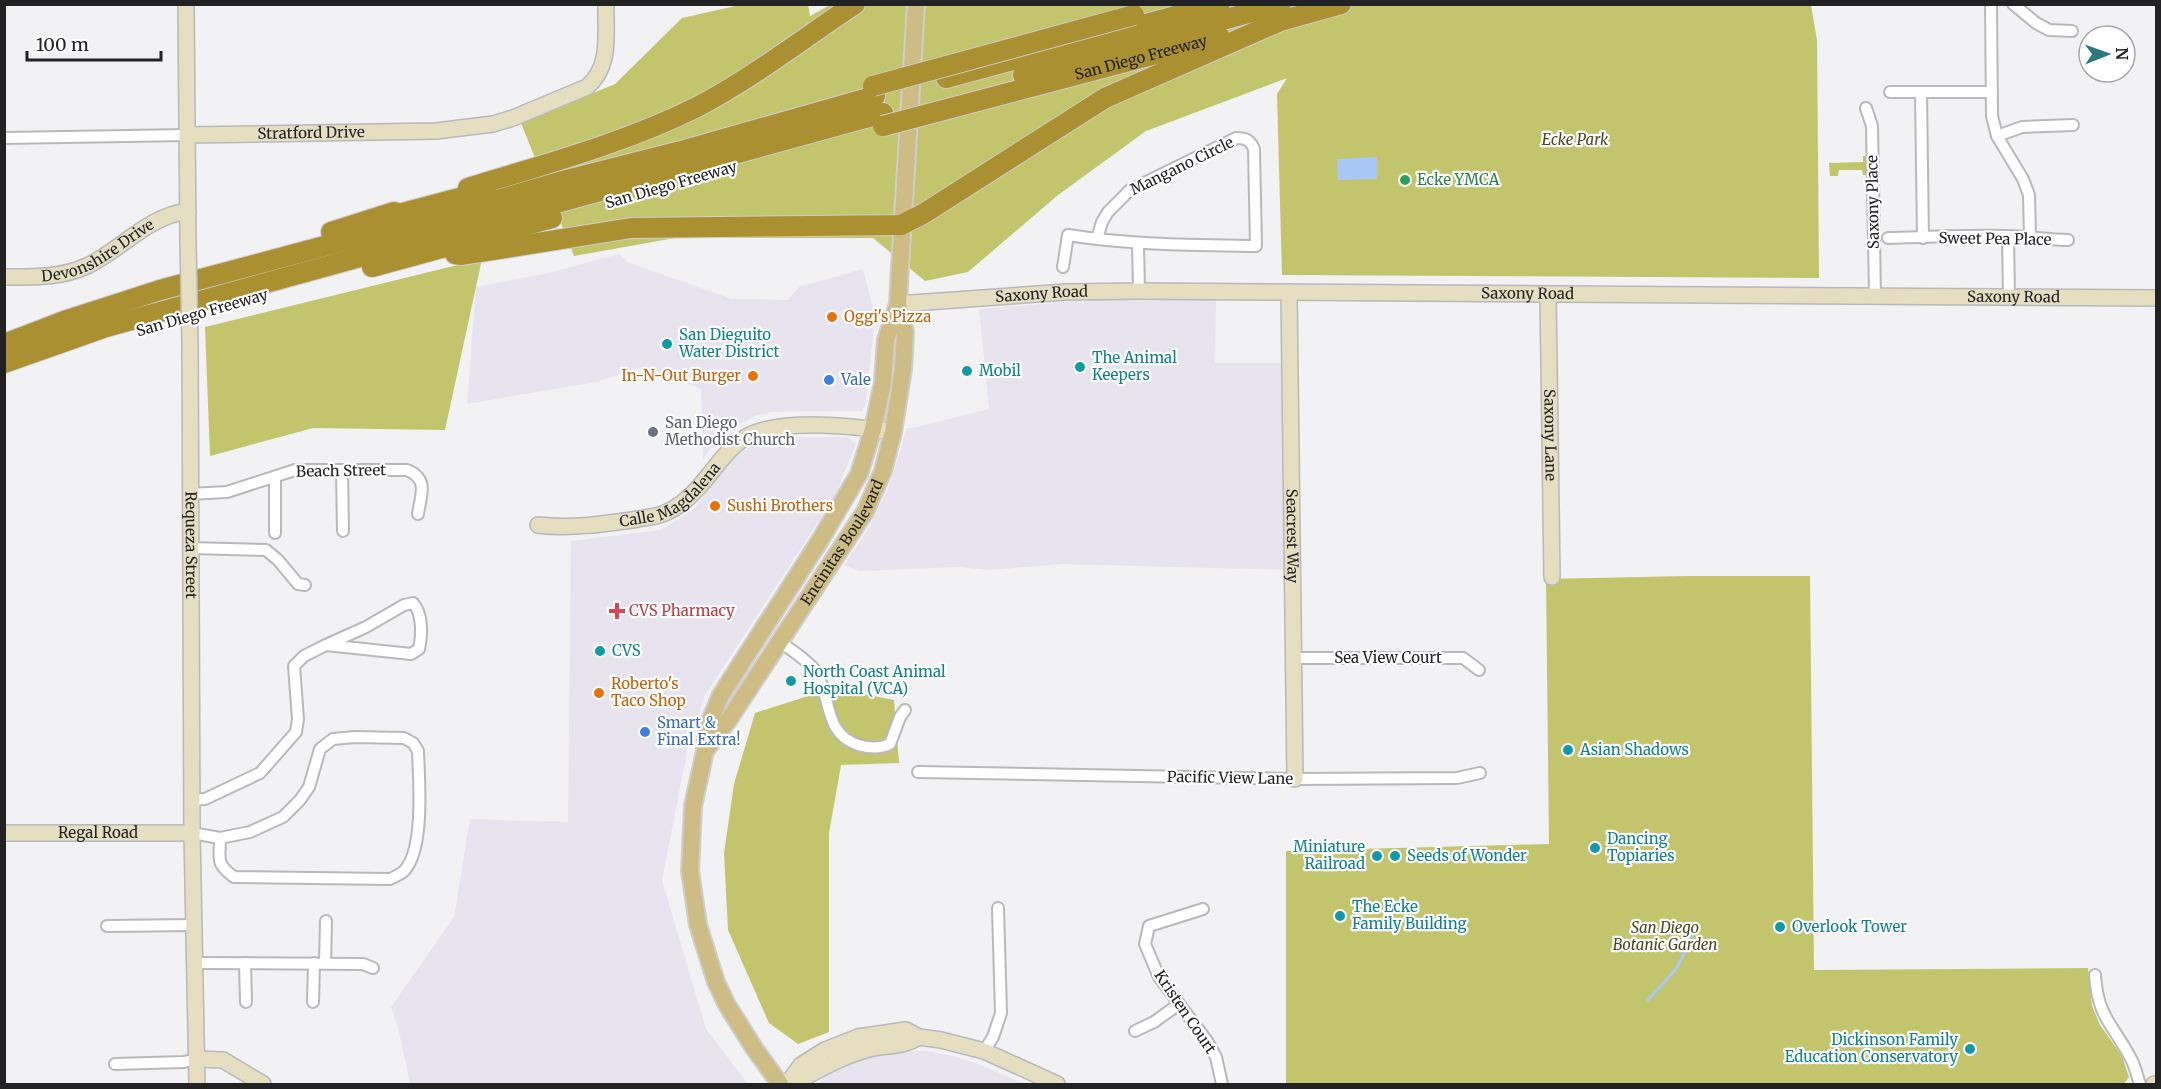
<svg xmlns="http://www.w3.org/2000/svg" width="2161" height="1089" font-family="Merriweather,serif">
  <style>
    .built { fill: #e7e4ef }
    .green { fill: #c2c56c }
    .water { fill: #a8c9f7 }
    .lines { fill: none; stroke-linecap: round; stroke-linejoin: round }
    .stream { stroke: #a8c9f7; stroke-width: 3 }
    .street-casing { stroke: #b9b8bb; stroke-width: 14 }
    .secondary-casing { stroke: #b9b8bb; stroke-width: 18 }
    .primary-casing { stroke: #cececf; stroke-width: 20 }
    .highway-casing { stroke: #cececf; stroke-width: 22 }
    .street { stroke: #fff; stroke-width: 10 }
    .secondary { stroke: #e6dec1; stroke-width: 15 }
    .primary { stroke: #cdbc83; stroke-width: 16 }
    .highway { stroke: #ab9031; stroke-width: 20 }
    .secondary-bridge-casing { stroke: #b9b8bb; stroke-width: 18; stroke-linecap: butt }
    .highway-bridge-casing { stroke: #cececf; stroke-width: 22; stroke-linecap: butt }
    .secondary-bridge { stroke: #e6dec1; stroke-width: 15 }
    .highway-bridge { stroke: #ab9031; stroke-width: 20 }
    .leisure-dot { fill: #2e9e5b; stroke: #fff; stroke-width: 2 }
    .food-dot { fill: #e8710a; stroke: #fff; stroke-width: 2 }
    .culture-dot { fill: #0f9aa8; stroke: #fff; stroke-width: 2 }
    .shop-dot { fill: #3f7fe0; stroke: #fff; stroke-width: 2 }
    .worship-dot { fill: #6b7280; stroke: #fff; stroke-width: 2 }
    .health-dot { fill: #e0444e; stroke: #fff; stroke-width: 2 }
    .labels { text-anchor: middle; stroke-width: 4.5; stroke-linejoin: round; paint-order: stroke }
    .street-label { font-size: 15px; fill: #222223; stroke: #fff }
    .park-label { font-size: 15px; font-style: italic; fill: #46471d; stroke: #fff }
    .leisure-label { font-size: 15px; fill: #27864d; stroke: #fff; text-anchor: start }
    .food-label { font-size: 15px; fill: #c56008; stroke: #fff; text-anchor: start }
    .culture-label { font-size: 15px; fill: #0d838f; stroke: #fff; text-anchor: start }
    .shop-label { font-size: 15px; fill: #366cbe; stroke: #fff; text-anchor: start }
    .worship-label { font-size: 15px; fill: #5b616d; stroke: #fff; text-anchor: start }
    .health-label { font-size: 15px; fill: #be3a42; stroke: #fff; text-anchor: start }
  </style>
  <rect width="100%" height="100%" fill="#f2f1f4"/>
  <!-- built -->
  <g class="built">
    <polygon points="619,254 627,262 732,299 788,300 799,287 863,269 875,316 869,375 865,406 862,411 771,412 755,416 723,433 703,459 701,389 644,367 596,382 467,404 476,287 548,273"/>
    <polygon points="1216,299 1215,363 1284,363 1289,570 1063,564 989,570 958,567 861,571 844,565 867,531 888,490 907,428 913,428 989,409 979,309 1077,301 1083,304 1086,300"/>
    <polygon points="785,437 847,437 856,444 835,496 705,695 689,742 662,880 706,1029 748,1084 410,1084 398,1027 391,1007 454,917 470,819 568,822 571,541 661,530 694,509 730,460 756,443"/>
    <polygon points="904,1051 927,1051 953,1056 981,1065 1024,1084 820,1084 823,1075 840,1066 880,1053"/>
  </g>
  <!-- green -->
  <g class="green">
    <polygon points="832,4 1811,5 1817,40 1819,278 1282,275 1277,94 1287,78 1146,131 1058,195 968,272 925,281 873,238 675,238 574,256 521,123 615,84 682,18 740,5 808,5 810,16"/>
    <polygon points="1863,156 1866,156 1867,175 1863,175 1862,170 1839,170 1838,176 1830,176 1829,163 1863,162"/>
    <polygon points="482,259 445,430 313,428 210,456 205,327"/>
    <polygon points="1687,576 1810,576 1814,970 2088,968 2092,1006 2100,1025 2122,1056 2129,1077 2124,1084 1286,1084 1286,851 1549,844 1546,579"/>
    <polygon points="833,688 894,700 899,763 841,765 829,833 829,1032 798,1044 769,1023 728,930 724,853 734,784 755,713"/>
  </g>
  <!-- water -->
  <polygon class="water" points="1377,157 1377,179 1338,180 1337,159"/>
  <g class="lines">
    <!-- stream -->
    <polyline class="stream" points="1648,1000 1676,969 1686,950 1695,929"/>
    <!-- street casing -->
    <g class="street-casing">
      <g id="street">
        <polyline points="1991,4 1992,116 1997,136 2023,179 2029,195 2030,237"/>
        <polyline points="2013,4 2036,23 2049,30 2072,31"/>
        <polyline points="1890,92 1992,92"/>
        <polyline points="1921,94 1923,238"/>
        <polyline points="1866,108 1872,126 1875,297"/>
        <polyline points="1997,136 2022,127 2073,125"/>
        <polyline points="4,138 187,135"/>
        <polyline points="2008,236 2009,297"/>
        <path d="M1888,238C1928,237 1968,235 2008,236C2028,236 2048,240 2068,240"/>
        <polyline points="1138,244 1139,291"/>
        <path d="M1063,267L1068,235C1130,245 1193,245 1256,246L1254,149C1250,140 1246,138 1236,138L1130,190L1108,212L1102,222L1097,239"/>
        <polyline points="342,470 343,531"/>
        <path d="M190,494L227,492L295,470H407C429,479 421,494 418,514"/>
        <polyline points="275,533 275,477"/>
        <polyline points="190,548 266,550 278,560 298,584 305,585"/>
        <path d="M413,603C423,614 422,635 419,649L411,654L326,645L366,627L404,605Z"/>
        <path d="M780,642C791,650 808,660 816,672C832,698 823,733 858,745C868,748 880,749 890,744L900,717L905,710"/>
        <polyline points="1293,658 1463,658 1479,670"/>
        <path d="M355,737L404,738L413,743L418,751C419,780 425,852 403,872C399,875 394,877 390,879L234,877C215,863 220,859 220,838L250,832L283,817L300,800L309,787L320,749L333,739Z"/>
        <polyline points="918,772 1295,779 1457,778 1480,773"/>
        <polyline points="192,800 205,799 260,773 296,732 298,719 294,666 304,656 326,645"/>
        <polyline points="192,833 220,838"/>
        <polyline points="1203,909 1149,926 1145,944 1159,977 1207,1041 1216,1057 1222,1084"/>
        <polyline points="107,926 195,925"/>
        <polyline points="195,963 363,964 373,968"/>
        <polyline points="245,963 246,1002"/>
        <polyline points="325,963 326,921"/>
        <path d="M2095,975C2098,1018 2112,1023 2130,1057C2135,1065 2137,1076 2140,1084"/>
        <polyline points="313,1002 314,963"/>
        <polyline points="1135,1031 1154,1022 1179,1004"/>
        <polyline points="984,1051 993,1037 1001,1013 998,908"/>
        <polyline points="115,1064 184,1062 197,1059"/>
      </g>
    </g>
    <!-- secondary casing -->
    <g class="secondary-casing">
      <g id="secondary">
        <polyline points="186,4 188,242"/>
        <path id="s1" d="M187,135L436,131L493,124L513,118L587,87C612,65 605,35 606,4"/>
        <path id="s2" d="M4,277C32,277 61,278 87,266C122,249 148,216 188,211"/>
        <path id="s3" d="M1289,292L1295,779"/>
        <path id="s4" d="M1548,294L1552,577"/>
        <path id="s5" d="M898,304L1066,292L1139,291L2156,298"/>
        <path id="s6" d="M190,344L192,833L197,1084"/>
        <path id="s7" d="M538,525C571,529 605,524 638,519C646,517 657,517 665,513C677,508 688,499 697,489C715,470 728,445 752,434C788,419 855,426 893,432"/>
        <path id="s8" d="M4,833H192"/>
        <polyline points="197,1059 223,1060 263,1084"/>
        <polyline points="787,1084 801,1065 825,1050 858,1037 906,1030 919,1037 941,1040 984,1051 1057,1084"/>
        <path d="M792,1084C817,1071 842,1056 869,1049C889,1044 901,1048 919,1037"/>
        <polyline points="2154,1084 2156,1084"/>
      </g>
    </g>
    <!-- primary casing -->
    <g class="primary-casing">
      <g id="primary">
        <path id="s9" d="M705,751L727,722L853,530L865,512L883,471L893,432L903,369L905,332L898,304L900,267L916,4"/>
        <polyline points="780,1084 754,1048 727,1005 716,982 698,925 690,871 693,806 705,751 707,728 721,695 819,542 859,474 873,429 883,382 886,340 898,304"/>
      </g>
    </g>
    <!-- highway casing -->
    <g class="highway-casing">
      <g id="highway">
        <polyline points="1266,25 1341,4"/>
        <polyline points="1023,75 1281,4"/>
        <polyline points="946,78 1220,4"/>
        <path id="s10" d="M936,112L1220,37"/>
        <path d="M468,188C545,164 625,143 697,107C751,79 804,38 855,4"/>
        <polyline points="384,218 486,191"/>
        <polyline points="331,232 394,212"/>
        <polyline points="455,254 462,255 631,228 901,225 923,214 1105,98 1278,22"/>
        <polyline points="372,267 552,218"/>
        <polyline points="4,344 64,321 160,290 336,243 420,223 559,182 681,151 875,96"/>
        <polyline points="4,363 106,327 883,113"/>
      </g>
    </g>
    <!-- street -->
    <use href="#street" class="street"/>
    <!-- secondary -->
    <use href="#secondary" class="secondary"/>
    <!-- primary -->
    <use href="#primary" class="primary"/>
    <!-- highway -->
    <use href="#highway" class="highway"/>
    <!-- secondary-bridge casing -->
    <g class="secondary-bridge-casing">
      <polyline id="secondary-bridge" points="188,242 190,344"/>
    </g>
    <!-- highway-bridge casing -->
    <g class="highway-bridge-casing">
      <g id="highway-bridge">
        <polyline points="873,86 1134,15"/>
        <polyline points="883,126 936,112"/>
      </g>
    </g>
    <!-- secondary-bridge -->
    <use href="#secondary-bridge" class="secondary-bridge"/>
    <!-- highway-bridge -->
    <use href="#highway-bridge" class="highway-bridge"/>
  </g>
  <!-- markers -->
  <circle class="leisure-dot" cx="1405" cy="180" r="6"/>
  <g class="food-dot">
    <circle cx="832" cy="317" r="6"/>
    <circle cx="753" cy="376" r="6"/>
    <circle cx="715" cy="506" r="6"/>
    <circle cx="599" cy="693" r="6"/>
  </g>
  <g class="culture-dot">
    <circle cx="667" cy="344" r="6"/>
    <circle cx="1080" cy="367" r="6"/>
    <circle cx="967" cy="371" r="6"/>
    <circle cx="600" cy="651" r="6"/>
    <circle cx="791" cy="681" r="6"/>
    <circle cx="1568" cy="750" r="6"/>
    <circle cx="1595" cy="848" r="6"/>
    <circle cx="1377" cy="856" r="6"/>
    <circle cx="1395" cy="856" r="6"/>
    <circle cx="1340" cy="916" r="6"/>
    <circle cx="1780" cy="927" r="6"/>
    <circle cx="1970" cy="1049" r="6"/>
  </g>
  <g class="shop-dot">
    <circle cx="829" cy="380" r="6"/>
    <circle cx="645" cy="732" r="6"/>
  </g>
  <circle class="worship-dot" cx="653" cy="432" r="6"/>
  <path class="health-dot" d="M614 602h6v6h6v6h-6v6h-6v-6h-6v-6h6z"/>
  <g class="labels">
    <!-- street labels -->
    <g class="street-label">
      <text dy="5" stroke="none"><textPath href="#s10" startOffset="212">San Diego Freeway</textPath></text>
      <text dy="5" stroke="none"><textPath href="#s1" startOffset="124">Stratford Drive</textPath></text>
      <text transform="translate(1182 166) rotate(-26)" y="5">Mangano Circle</text>
      <text transform="translate(671 185) rotate(-16)" y="5">San Diego Freeway</text>
      <text transform="translate(1873 202) rotate(-91)" y="5">Saxony Place</text>
      <text transform="translate(1995 239) rotate(1)" y="5">Sweet Pea Place</text>
      <text dy="5" stroke="none"><textPath href="#s2" startOffset="100">Devonshire Drive</textPath></text>
      <text dy="5" stroke="none"><textPath href="#s5" startOffset="630">Saxony Road</textPath></text>
      <text dy="5" stroke="none"><textPath href="#s5" startOffset="144">Saxony Road</textPath></text>
      <text dy="5" stroke="none"><textPath href="#s5" startOffset="1116">Saxony Road</textPath></text>
      <text transform="translate(202 313) rotate(-16)" y="5">San Diego Freeway</text>
      <text dy="5" stroke="none"><textPath href="#s4" startOffset="141">Saxony Lane</textPath></text>
      <text transform="translate(341 471) rotate(-1)" y="5">Beach Street</text>
      <text dy="5" stroke="none"><textPath href="#s7" startOffset="141">Calle Magdalena</textPath></text>
      <text dy="5" stroke="none"><textPath href="#s3" startOffset="244">Seacrest Way</textPath></text>
      <text dy="5" stroke="none"><textPath href="#s9" startOffset="250">Encinitas Boulevard</textPath></text>
      <text dy="5" stroke="none"><textPath href="#s6" startOffset="201">Requeza Street</textPath></text>
      <text x="1388" y="663">Sea View Court</text>
      <text transform="translate(1230 778) rotate(1)" y="5">Pacific View Lane</text>
      <text dy="5" stroke="none"><textPath href="#s8" startOffset="94">Regal Road</textPath></text>
      <text transform="translate(1185 1012) rotate(56)" y="5">Kristen Court</text>
    </g>
    <!-- park labels -->
    <g class="park-label">
      <text x="1575" y="145">Ecke Park</text>
      <text x="1665" y="933">San Diego<tspan x="1665" dy="17">Botanic Garden</tspan></text>
    </g>
    <!-- leisure labels -->
    <g class="leisure-label">
      <text x="1417" y="185">Ecke YMCA</text>
    </g>
    <!-- food labels -->
    <g class="food-label">
      <text x="844" y="322">Oggi's Pizza</text>
      <text x="741" y="381" text-anchor="end">In-N-Out Burger</text>
      <text x="727" y="511">Sushi Brothers</text>
      <text x="611" y="689">Roberto's<tspan x="611" dy="17">Taco Shop</tspan></text>
    </g>
    <!-- culture labels -->
    <g class="culture-label">
      <text x="679" y="340">San Dieguito<tspan x="679" dy="17">Water District</tspan></text>
      <text x="1092" y="363">The Animal<tspan x="1092" dy="17">Keepers</tspan></text>
      <text x="979" y="376">Mobil</text>
      <text x="612" y="656">CVS</text>
      <text x="803" y="677">North Coast Animal<tspan x="803" dy="17">Hospital (VCA)</tspan></text>
      <text x="1580" y="755">Asian Shadows</text>
      <text x="1607" y="844">Dancing<tspan x="1607" dy="17">Topiaries</tspan></text>
      <text x="1365" y="852" text-anchor="end">Miniature<tspan x="1365" dy="17">Railroad</tspan></text>
      <text x="1407" y="861">Seeds of Wonder</text>
      <text x="1352" y="912">The Ecke<tspan x="1352" dy="17">Family Building</tspan></text>
      <text x="1792" y="932">Overlook Tower</text>
      <text x="1958" y="1045" text-anchor="end">Dickinson Family<tspan x="1958" dy="17">Education Conservatory</tspan></text>
    </g>
    <!-- shop labels -->
    <g class="shop-label">
      <text x="841" y="385">Vale</text>
      <text x="657" y="728">Smart &amp;<tspan x="657" dy="17">Final Extra!</tspan></text>
    </g>
    <!-- worship labels -->
    <g class="worship-label">
      <text x="665" y="428">San Diego<tspan x="665" dy="17">Methodist Church</tspan></text>
    </g>
    <!-- health labels -->
    <g class="health-label">
      <text x="629" y="616">CVS Pharmacy</text>
    </g>
  </g>
  <!-- border -->
  <rect width="2161" height="1089" fill="none" stroke="#222223" stroke-width="12"/>
  <!-- north arrow -->
  <g transform="translate(2107 54) rotate(89)"><circle r="28" fill="#ffffff" stroke="#a7a7a7" stroke-width="1.5"/>
  <path d="M0-4.5L10 22L0 15L-10 22Z" fill="#2f797c"/>
  <text y="-9" font-size="16" font-weight="bold" text-anchor="middle" fill="#222223">N</text>
  </g>
  <!-- scale -->
  <path d="M27 51v9h134v-9" fill="none" stroke="#222223" stroke-width="3"/>
  <text x="36" y="51" font-size="18" fill="#222223" stroke="#ffffff" stroke-width="4.5" paint-order="stroke">100 m</text>
</svg>
